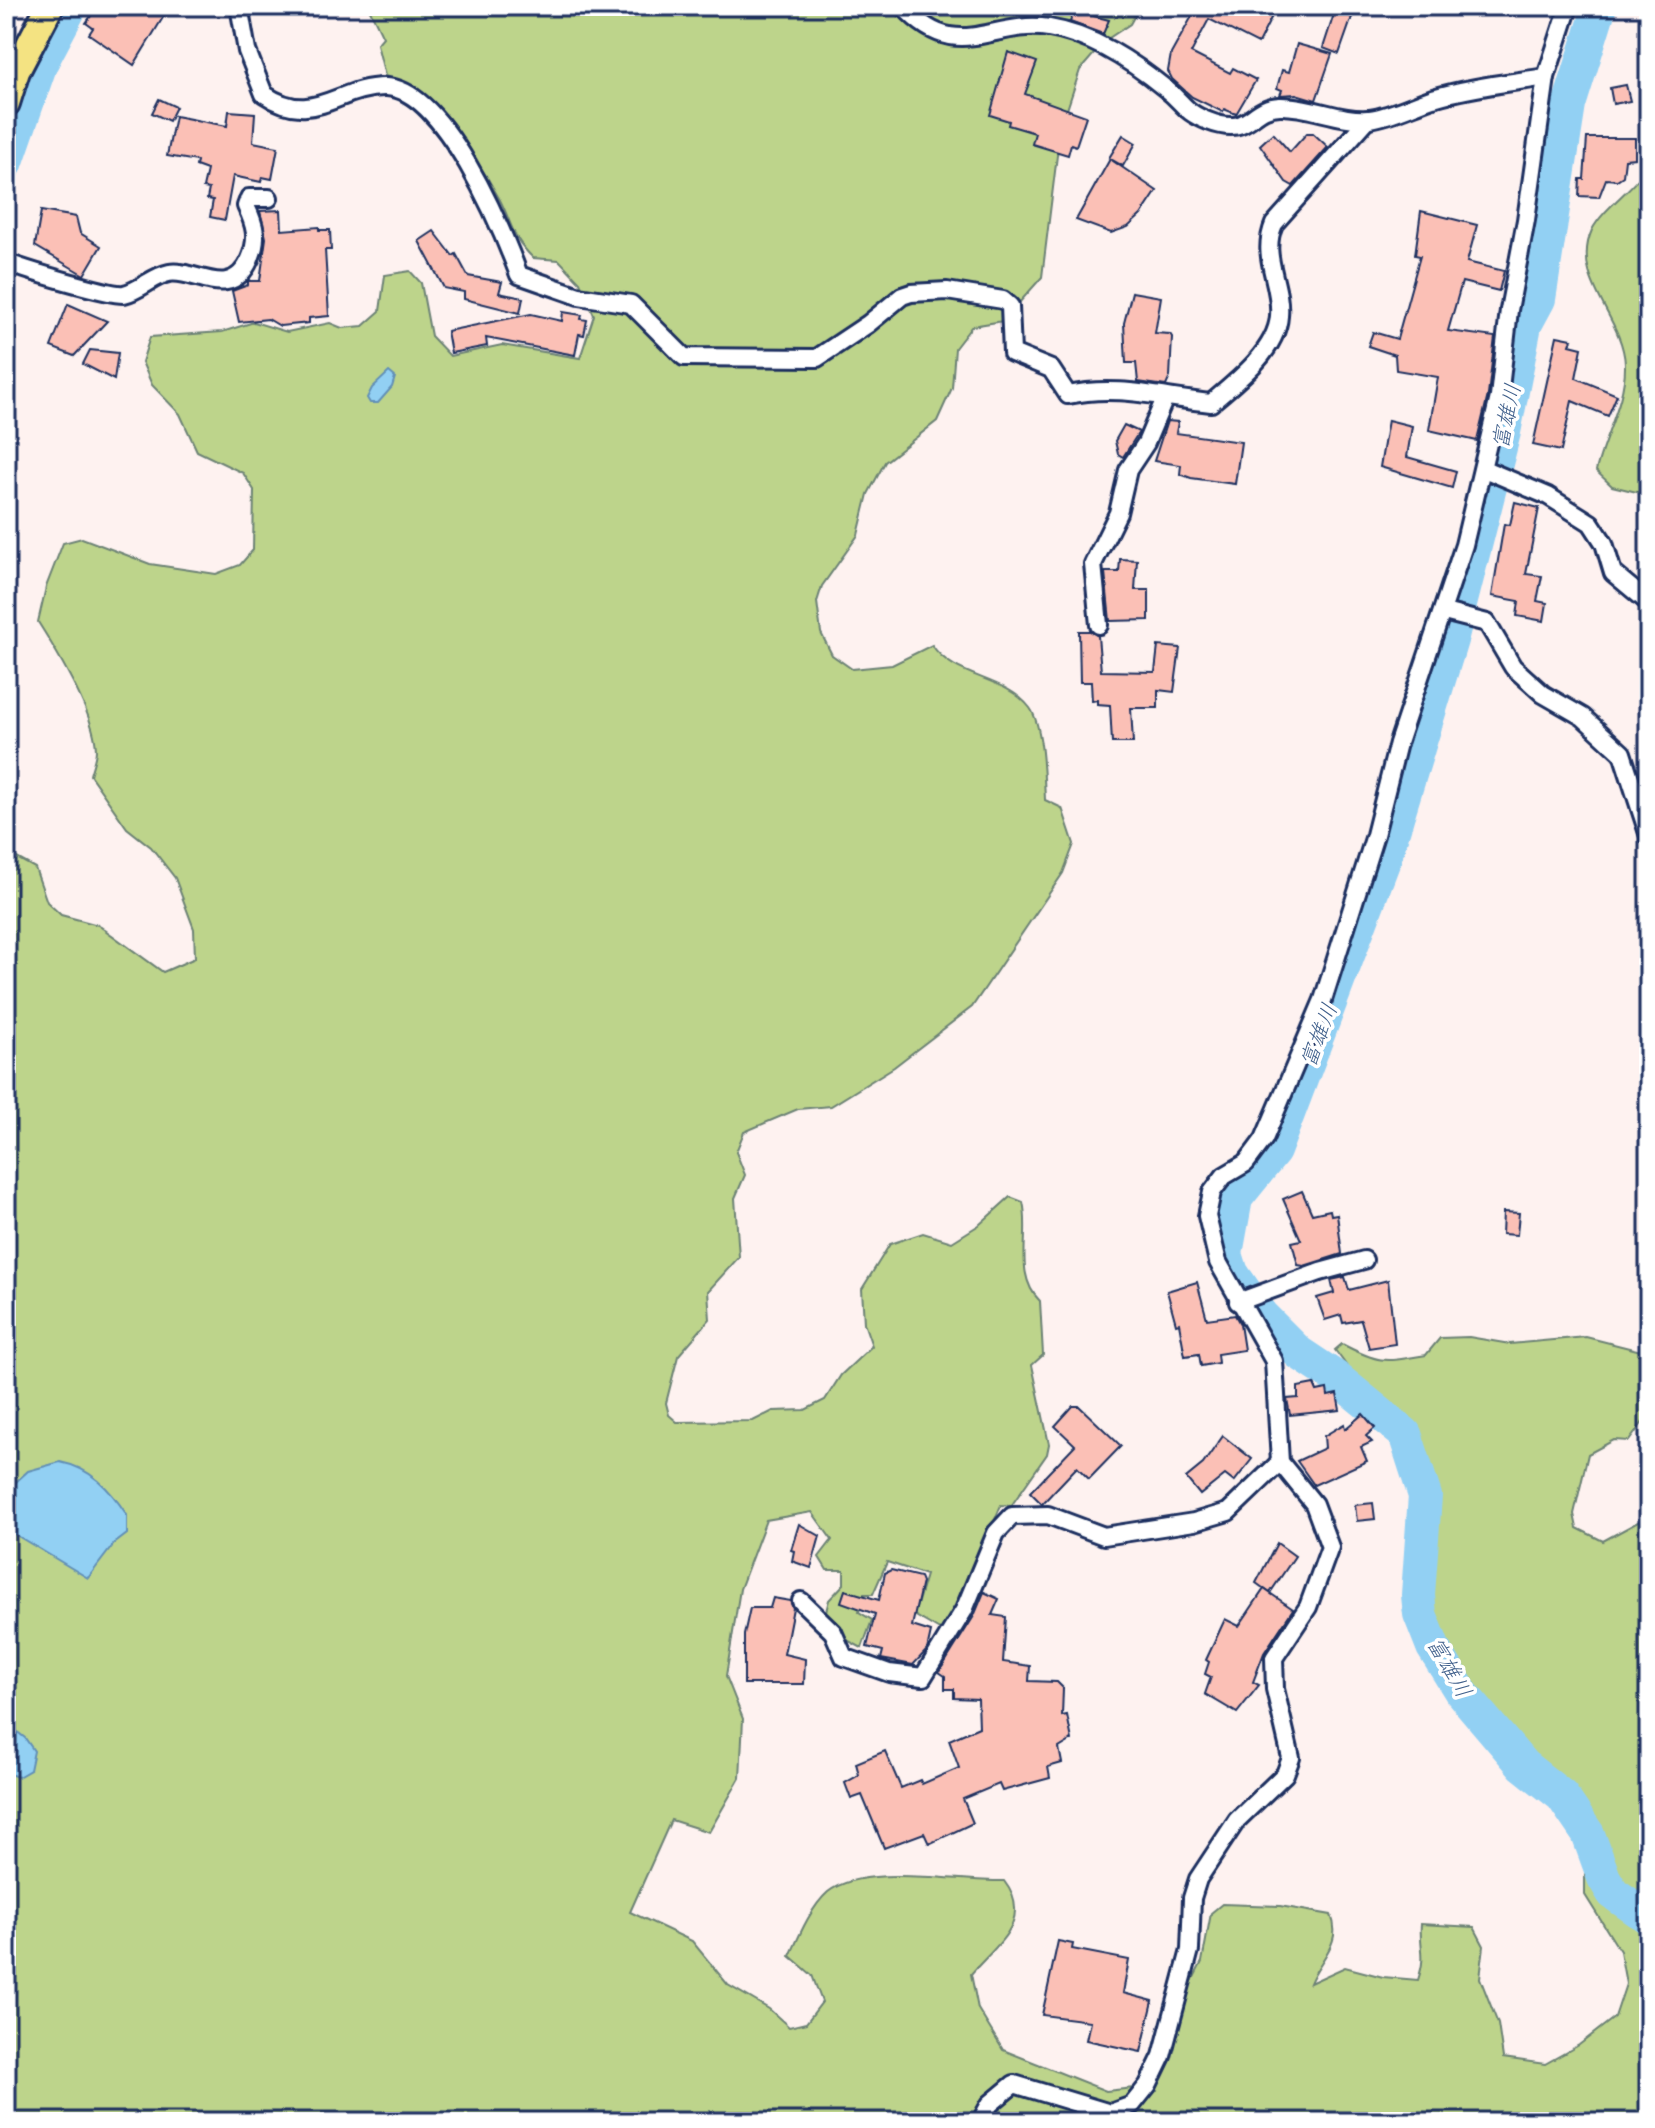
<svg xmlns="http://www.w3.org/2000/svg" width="1655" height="2128" font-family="'Balsamiq Sans','Klee One',sans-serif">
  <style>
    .green { fill: #bdd48b; stroke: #6c8274; stroke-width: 2 }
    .water { fill: #92d0f3; stroke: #6290b7; stroke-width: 2 }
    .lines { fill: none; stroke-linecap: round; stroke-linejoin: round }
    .river { stroke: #92d0f3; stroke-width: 34 }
    .building { fill: #fbc0b6; stroke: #1b2f5e; stroke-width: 2 }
    .street-casing { stroke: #1b2f5e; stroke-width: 22 }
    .primary-casing { stroke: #1b2f5e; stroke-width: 32 }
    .street { stroke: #fff; stroke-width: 16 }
    .primary { stroke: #f4e382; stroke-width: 26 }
    .labels { text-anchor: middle; stroke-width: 7; stroke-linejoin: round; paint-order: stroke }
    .water-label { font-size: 22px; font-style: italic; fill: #3f5f8b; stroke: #fff }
  </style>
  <rect width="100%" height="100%" fill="#fef2f0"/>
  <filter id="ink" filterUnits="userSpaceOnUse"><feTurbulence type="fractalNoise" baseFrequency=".0125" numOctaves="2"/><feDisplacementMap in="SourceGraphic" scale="16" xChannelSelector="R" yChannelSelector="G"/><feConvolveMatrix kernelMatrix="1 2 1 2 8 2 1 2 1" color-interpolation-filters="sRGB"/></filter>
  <g filter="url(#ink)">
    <!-- green -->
    <g class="green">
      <path d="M368,6H1140L1130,24L1106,40L1080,70L1060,131L1042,277L1003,321L972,326L955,348L952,388L937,421L885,462L868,494L858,535L822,586L817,602L821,633L832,655L852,669L892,665L932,645C955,680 1005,675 1030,708C1043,726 1044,778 1045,800L1062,808L1074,844L1063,873L972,1007L894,1067L831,1106L798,1109L744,1132L736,1152L745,1175L735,1198L739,1257L708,1291L710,1319L678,1356L666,1403L669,1415L677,1422L753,1421L773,1411L805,1410L825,1400L841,1375L872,1346L864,1323L862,1289L890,1244L923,1233L952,1242L979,1225L1010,1197L1023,1202C1031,1234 1013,1275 1040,1301L1043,1355L1032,1365L1049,1444L1047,1454L1011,1506L1001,1505L956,1612L943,1632L914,1615L926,1575L887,1562L873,1594H864L859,1612L872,1620L862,1648L845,1639L825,1615L829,1600L844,1584V1570H827L819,1557L832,1540L812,1512L766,1520L740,1589L726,1676L743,1719L740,1778L709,1832L671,1820L630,1912L692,1941L728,1985L769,2009L789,2027L806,2023L822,2002L812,1975L790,1956C799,1936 811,1907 828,1892C864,1863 957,1882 1004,1881C1034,1920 997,1944 971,1974L978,2009L1003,2050L1106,2091L1134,2088L1163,2064L1180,2025L1188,1989L1202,1962L1211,1913L1222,1904L1280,1906L1331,1915C1343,1943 1320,1958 1310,1983L1345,1967L1383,1977L1418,1980C1427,1953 1419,1949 1421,1924L1474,1927L1484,1946L1480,1978L1498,2024L1503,2058L1545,2064L1579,2045L1615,2017L1626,1984L1620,1951L1585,1895V1857L1562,1791L1521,1755L1479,1709L1434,1638L1427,1549L1433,1512L1426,1453L1405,1415L1360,1384L1335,1350L1342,1344C1380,1364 1384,1362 1426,1355L1440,1338L1469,1337L1510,1344L1586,1337L1649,1353V1414L1629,1441L1614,1440L1588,1454L1574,1514L1577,1528L1603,1541L1649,1516V2122H19L6,2112V852L35,868L47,902L61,915L98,925L163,972L195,958L194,929L175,878L151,847L127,828L90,775C92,767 96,757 96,750C95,714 57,652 38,622L46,587L63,543L82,538L150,564L216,574L240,565L253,550L254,490L243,473L197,451L180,414L152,385L142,362L150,337L222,332L254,322L287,332L330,323L342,328L363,326L380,311L385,275L410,271L421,283L431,336L450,356L502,345L580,358L594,315L580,282L559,260L533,258C511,236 513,226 500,200C477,158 432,90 385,76L377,44L383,37Z"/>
      <path d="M1649,165V495L1612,486L1596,471C1604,436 1626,401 1625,364C1623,317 1570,279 1592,230C1603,208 1635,188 1649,165Z"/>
    </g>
    <!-- water -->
    <g class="water">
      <polygon points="389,372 395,377 392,387 378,403 370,403 367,398 372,388"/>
      <path d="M60,1462C91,1468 110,1489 127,1515V1534L114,1544L88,1578L6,1529V1491L28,1471Z"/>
      <polygon points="6,1723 25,1738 34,1751 30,1770 18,1777 6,1773"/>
    </g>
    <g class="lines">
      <!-- river -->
      <g class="river">
        <polyline points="1600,6 1569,105 1539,299 1525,325 1504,432 1451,640 1384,860 1274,1151 1236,1198 1226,1254 1232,1273 1261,1315 1299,1353 1335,1377 1405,1434 1425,1496 1418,1595 1420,1614 1433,1647 1461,1692 1523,1765 1562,1796 1588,1834 1604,1878 1613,1893 1649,1918"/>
        <polyline points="6,164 41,63 71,6"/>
      </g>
    </g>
    <!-- building -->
    <g class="building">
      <polygon points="98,6 170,6 134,65 89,34 93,28 86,23"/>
      <polygon points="1184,6 1277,6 1258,44 1209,19 1191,53 1230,73 1233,68 1256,80 1236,114 1224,109 1223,112 1192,97 1172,79 1168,71 1171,54 1191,18 1192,10"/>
      <polygon points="1074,11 1109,20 1103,34 1070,22"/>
      <polygon points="1335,11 1352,17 1339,54 1323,48"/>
      <polygon points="1297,44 1332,54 1316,100 1296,94 1280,95 1282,90 1277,88 1282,70 1289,72"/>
      <polygon points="1008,52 1037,62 1025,94 1086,116 1076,146 1071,144 1068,155 1032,144 1035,133 1008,125 1009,121 990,115"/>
      <polygon points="1626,85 1630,101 1613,104 1610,88"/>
      <polygon points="159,99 176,107 169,121 152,113"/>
      <polygon points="229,111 255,113 253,142 278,147 272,179 262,177 261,182 233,176 225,220 210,217 213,200 207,199 209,189 203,188 207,170 196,166 197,161 167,156 175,116 227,126"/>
      <polygon points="1273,133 1290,152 1307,133 1313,133 1328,147 1293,186 1286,182 1260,145"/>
      <polygon points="1123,135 1136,143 1123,166 1109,158"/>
      <polygon points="1587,138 1635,138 1635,158 1625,159 1623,176 1617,180 1606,179 1599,197 1579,196 1580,179 1584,179"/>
      <polygon points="1110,159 1157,191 1141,215 1128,227 1111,233 1076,220"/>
      <polygon points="281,210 282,230 319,227 319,230 330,230 331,250 325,250 329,316 309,318 309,323 280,326 268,319 239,322 232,291 248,285 248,281 260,281 266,238 260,211"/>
      <polygon points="41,211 76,217 80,233 101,246 84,275 35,246"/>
      <polygon points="1421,211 1477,225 1467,262 1504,271 1499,291 1462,282 1448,331 1495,337 1488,395 1477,441 1429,430 1438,377 1396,370 1395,355 1368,346 1373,332 1397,339 1420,256 1415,255"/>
      <polygon points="434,231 453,256 456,254 468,276 502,282 499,293 523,298 520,313 464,299 464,292 444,288 419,241"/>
      <polygon points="1132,292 1161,297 1155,333 1170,334 1172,337 1170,377 1166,386 1138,382 1136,363 1126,363 1124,323"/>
      <polygon points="68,304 107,321 74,356 51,347"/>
      <polygon points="563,312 582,315 581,319 587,320 584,335 579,334 575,355 486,338 487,346 451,353 447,331 531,314 562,321"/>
      <polygon points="1557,336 1572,339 1570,345 1582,348 1576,378 1617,395 1608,416 1572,401 1561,451 1533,445"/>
      <polygon points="90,350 118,353 114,380 83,364"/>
      <polygon points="1388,420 1412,426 1407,457 1456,471 1452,488 1380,467"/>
      <polygon points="1167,421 1178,422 1176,433 1241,442 1235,484 1191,478 1180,474 1181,465 1154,461"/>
      <polygon points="1124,425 1139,432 1123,457 1118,454 1115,441"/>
      <polygon points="1515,502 1539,508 1526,574 1542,576 1537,601 1547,603 1544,621 1517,616 1519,601 1492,596 1504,524 1510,525"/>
      <polygon points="1120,559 1137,560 1135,590 1149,590 1149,620 1110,621 1105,572 1119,572"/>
      <polygon points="1079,631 1090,631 1098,636 1101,671 1155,672 1158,646 1180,648 1174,692 1158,690 1158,708 1131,708 1133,743 1112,743 1110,705 1097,704 1097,700 1092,701 1091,682 1080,682"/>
      <polygon points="1302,1191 1312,1214 1330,1210 1331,1215 1337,1214 1342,1254 1304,1266 1298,1265 1292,1242 1301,1240 1283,1199"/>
      <polygon points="1503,1212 1519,1213 1517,1235 1502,1234"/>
      <polygon points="1345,1277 1349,1290 1388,1280 1395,1344 1369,1348 1361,1320 1343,1323 1341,1315 1325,1320 1317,1298 1334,1293 1331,1280"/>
      <polygon points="1197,1282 1207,1319 1235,1315 1240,1324 1244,1350 1217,1354 1218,1363 1201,1366 1199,1354 1185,1356 1179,1323 1176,1324 1167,1291"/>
      <polygon points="1314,1384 1317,1391 1327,1389 1328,1396 1337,1394 1340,1410 1290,1415 1287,1399 1298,1398 1298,1387"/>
      <polygon points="1073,1406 1079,1406 1121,1446 1089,1479 1077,1467 1042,1504 1030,1492 1075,1445 1055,1426"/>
      <polygon points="1363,1414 1375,1428 1366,1436 1372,1442 1361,1447 1367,1461 1314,1485 1297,1461 1325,1448 1324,1436 1344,1424 1345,1429"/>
      <polygon points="1223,1436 1252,1459 1234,1482 1225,1475 1200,1495 1186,1478 1203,1464"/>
      <polygon points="1373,1503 1375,1519 1357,1521 1355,1505"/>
      <polygon points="799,1524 820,1536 811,1568 792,1561 794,1551 791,1550"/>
      <polygon points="1277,1543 1295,1556 1270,1593 1256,1583"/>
      <polygon points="891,1570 920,1577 922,1582 912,1626 931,1632 927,1650 913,1665 881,1659 883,1651 867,1647 875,1614 841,1602 845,1590 879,1600 885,1573"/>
      <polygon points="1264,1589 1293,1609 1264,1653 1253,1682 1259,1685 1237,1713 1205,1694 1211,1677 1205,1674 1209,1662 1206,1660 1225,1619 1239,1626"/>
      <polygon points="984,1592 999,1599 992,1615 1006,1617 1003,1662 1030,1666 1029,1681 1057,1682 1063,1688 1062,1716 1067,1715 1072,1740 1059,1748 1062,1763 1048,1767 1050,1778 1002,1791 999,1784 963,1799 973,1823 929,1844 924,1833 884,1848 862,1795 851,1799 845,1783 859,1775 856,1763 885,1751 901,1788 920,1780 922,1784 959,1768 949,1740 979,1727 978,1699 954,1698 954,1689 945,1689 945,1676 939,1672 974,1616"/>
      <polygon points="773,1598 790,1601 793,1608 784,1654 805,1659 804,1684 744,1684 744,1635 750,1608 770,1608"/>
      <polygon points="1058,1941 1073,1944 1072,1949 1129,1960 1123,1993 1153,2001 1141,2052 1086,2040 1090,2021 1042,2015"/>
    </g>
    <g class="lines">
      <!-- street casing -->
      <g class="street-casing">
        <g id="street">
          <path d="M239,6L247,51L264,94C314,128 337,86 386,87C444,89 501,227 519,275L579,296L631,304L684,357L817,358L868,324L902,296L911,293L947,291L1003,300L1010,306L1012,353L1051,369L1068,395C1117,384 1162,398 1211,403C1236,382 1277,350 1279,316C1282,283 1260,257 1274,224L1368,119"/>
          <path d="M903,6C957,66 991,19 1049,28C1093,35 1133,62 1166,89C1185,104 1183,111 1208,121C1252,138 1248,107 1280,106C1309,105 1341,122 1370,119C1391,116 1412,105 1433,98C1469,87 1509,83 1546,77"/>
          <path d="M6,262C21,269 113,296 124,294C141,290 153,276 169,273C194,268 231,303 250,259C259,238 255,225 246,206L249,198H269"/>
          <polyline points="1484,469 1548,496 1591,523 1604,543 1613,573 1649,603"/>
          <polyline points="1444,612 1487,623 1513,667 1543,694 1583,717 1622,753 1649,836"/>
          <polyline points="1099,625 1093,564 1118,513 1128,470 1146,443 1165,398"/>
          <polyline points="1238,1302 1320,1272 1364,1260"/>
          <polyline points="801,1601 833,1632 844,1657 889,1673 923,1677 964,1610 996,1533 1012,1516 1048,1515 1104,1536 1194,1522 1228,1512 1280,1462"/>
          <polyline points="980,2122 990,2104 1014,2084 1110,2113 1132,2105 1148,2085 1162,2056 1190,1950 1192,1898 1198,1879 1237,1820 1285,1774 1291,1758 1275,1689 1274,1658 1308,1607 1330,1547 1314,1504 1280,1462 1274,1361 1218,1262 1207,1216 1212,1192 1224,1176 1246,1163 1264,1139 1323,1000 1375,835 1398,743 1464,545 1499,397 1509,310 1526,220 1546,77 1569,6"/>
        </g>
      </g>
      <!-- primary casing -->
      <g class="primary-casing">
        <polyline id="primary" points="6,103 16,71 50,6"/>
      </g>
      <!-- street -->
      <use href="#street" class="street"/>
      <!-- primary -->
      <use href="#primary" class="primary"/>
    </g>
  </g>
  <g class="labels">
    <!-- water labels -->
    <g class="water-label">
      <text transform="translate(1506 416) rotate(-78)" y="8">富雄川</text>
      <text transform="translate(1318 1035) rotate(-69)" y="8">富雄川</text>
      <text transform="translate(1450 1667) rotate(60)" y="8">富雄川</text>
    </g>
  </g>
  <!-- margin -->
  <rect width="1655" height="2128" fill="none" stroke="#fff" stroke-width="32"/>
  <rect x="16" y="16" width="1623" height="2096" fill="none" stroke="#1b2f5e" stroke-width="3" filter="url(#ink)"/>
</svg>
